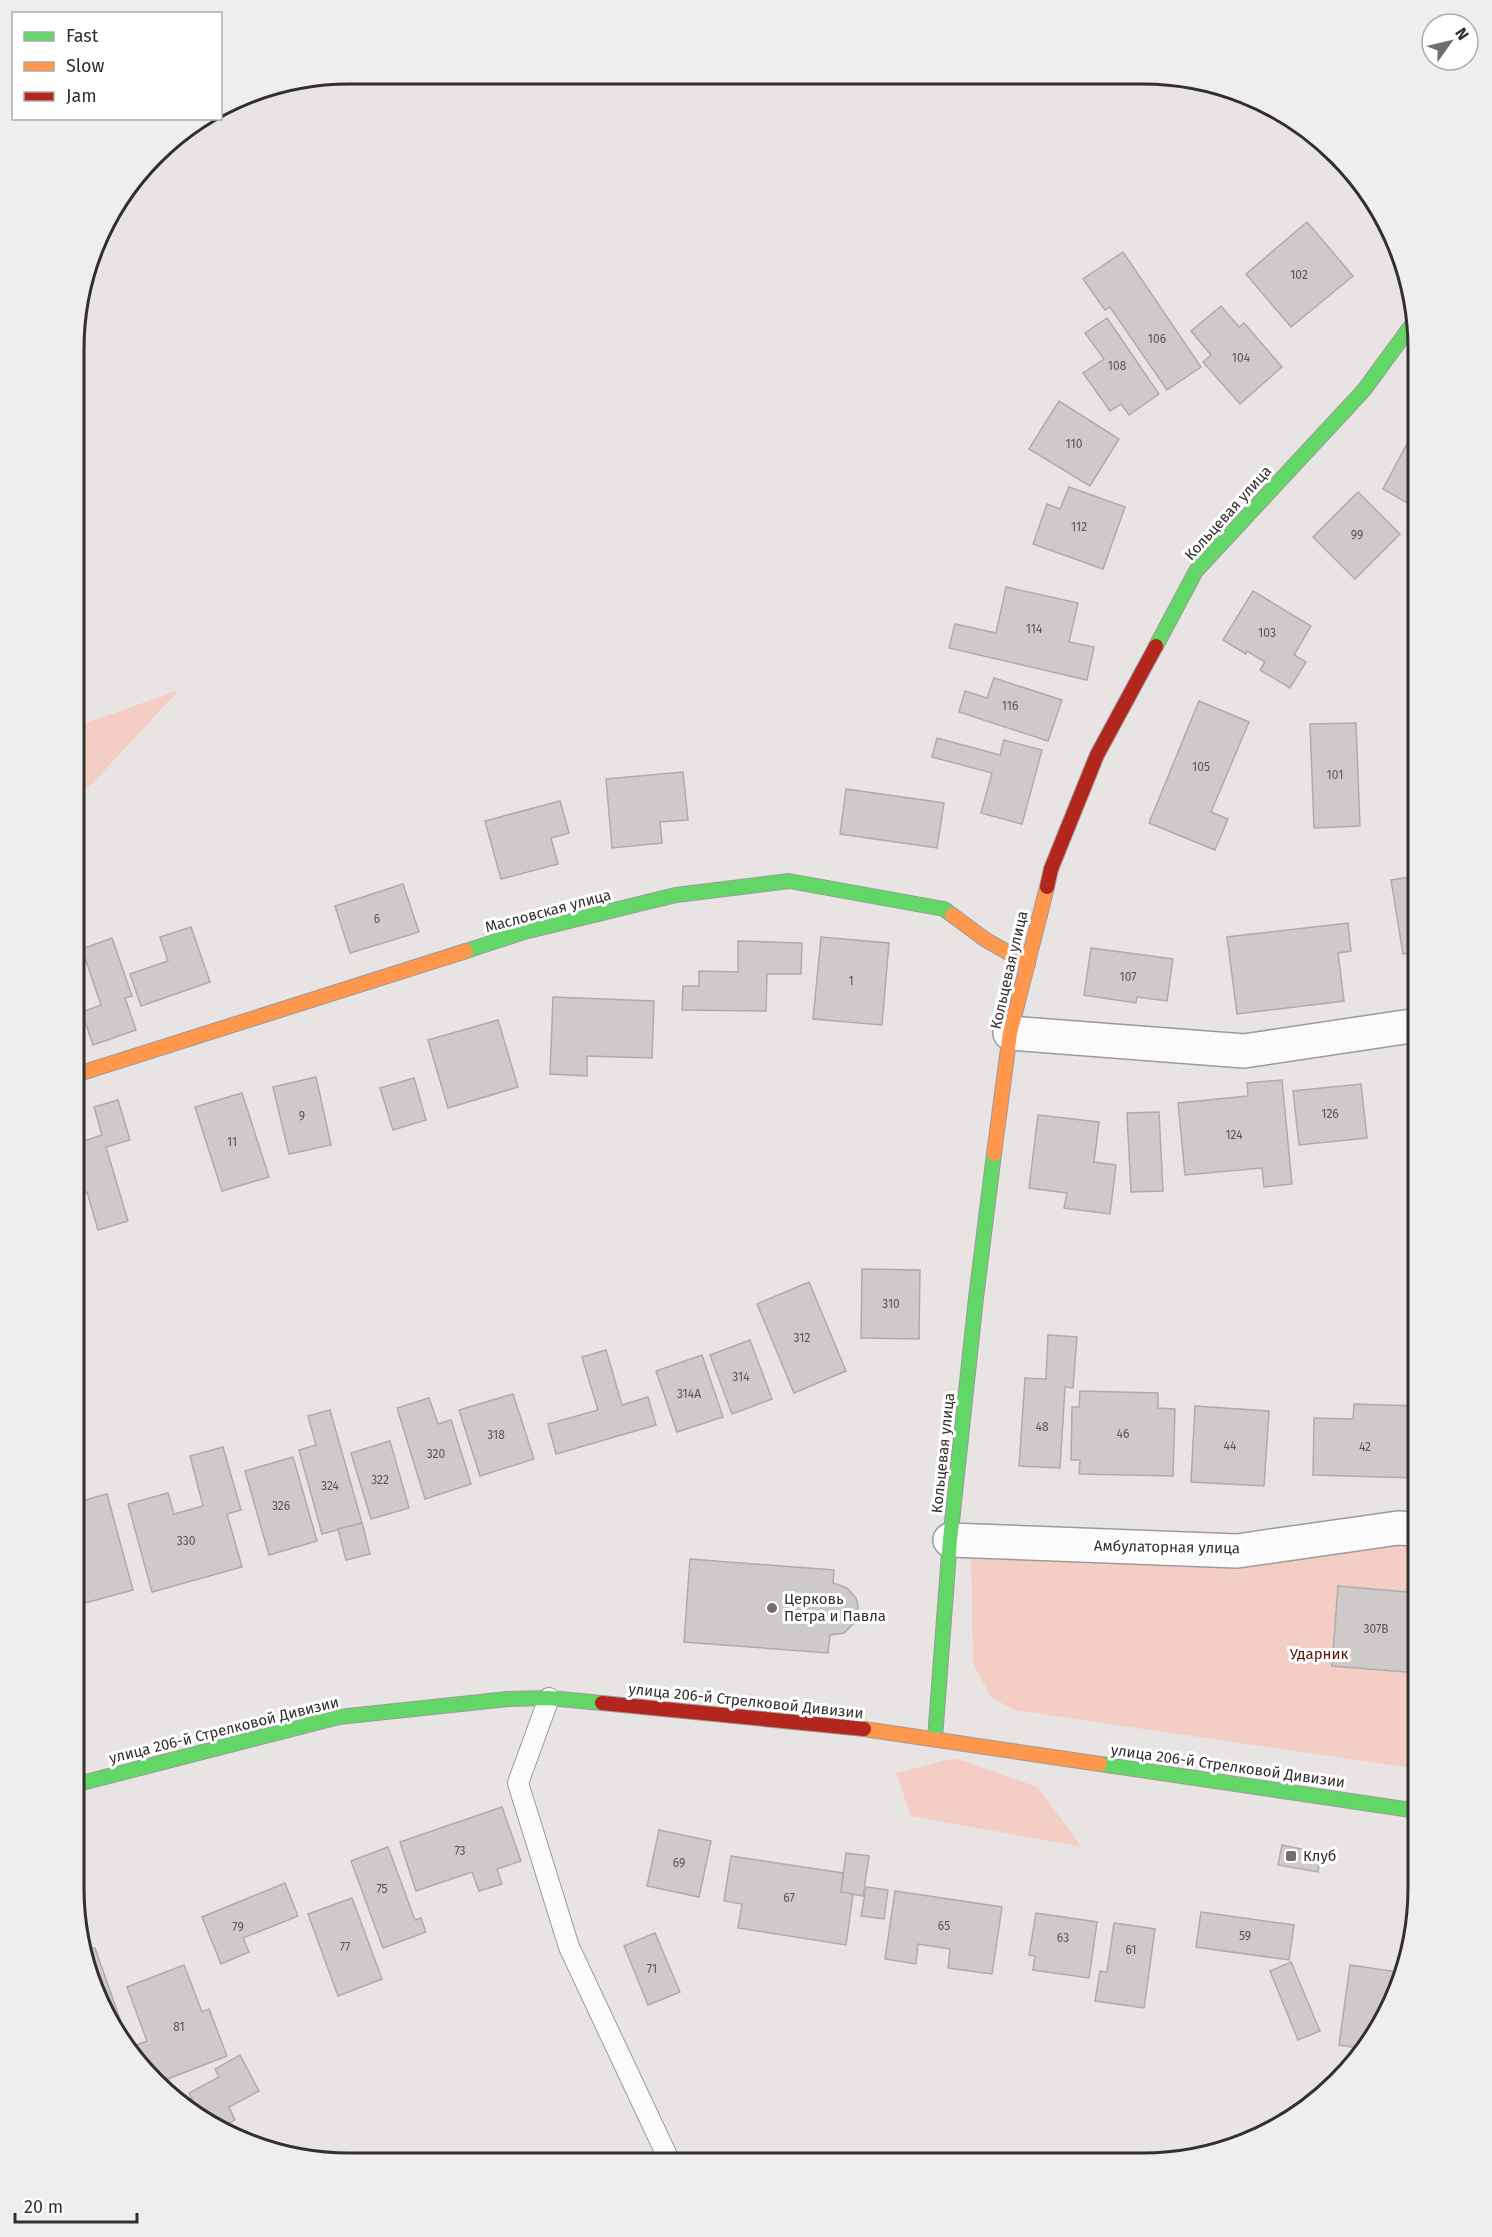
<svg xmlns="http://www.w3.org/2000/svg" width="1492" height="2237" font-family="'Fira Sans',sans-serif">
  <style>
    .green { fill: #f4cec5 }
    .building { fill: #cecaca; stroke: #aeabaa; stroke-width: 1.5 }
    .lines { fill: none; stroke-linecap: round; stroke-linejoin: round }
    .lane-casing { stroke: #9e9a9a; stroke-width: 22 }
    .street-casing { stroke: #9e9a9a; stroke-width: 36 }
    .fast-casing { stroke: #9e9a9a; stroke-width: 16 }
    .slow-casing { stroke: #9e9a9a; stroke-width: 16 }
    .jam-casing { stroke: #9e9a9a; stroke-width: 16 }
    .lane { stroke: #fcfbfb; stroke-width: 20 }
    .street { stroke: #fcfbfb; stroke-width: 33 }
    .fast { stroke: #63d668; stroke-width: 14 }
    .slow { stroke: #ff974d; stroke-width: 14 }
    .jam { stroke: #b3261e; stroke-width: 14 }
    .poi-dot { fill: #726e6e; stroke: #fff; stroke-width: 2 }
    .labels { text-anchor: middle; stroke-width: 6; stroke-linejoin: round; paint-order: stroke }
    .number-label { font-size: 12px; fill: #595655 }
    .street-label { font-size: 15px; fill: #322f2e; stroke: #fff }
    .poi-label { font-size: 15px; fill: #322f2e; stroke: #fff; text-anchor: start }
    .park-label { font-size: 15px; fill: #5f1000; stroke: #fff }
    .rim { fill: none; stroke: #322f2e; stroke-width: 3 }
  </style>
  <rect width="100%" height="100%" fill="#e9e4e4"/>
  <!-- green -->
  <g class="green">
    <polygon points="179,690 89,787 75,789 75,727"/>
    <polygon points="1392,1543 1418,1544 1418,1769 1014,1710 991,1697 973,1664 971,1553"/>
    <polygon points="955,1758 1037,1787 1082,1847 911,1816 896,1773"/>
  </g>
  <!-- building -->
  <g class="building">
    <polygon points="1307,222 1353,276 1291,327 1246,274"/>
    <polygon points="1123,252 1201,367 1167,390 1110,307 1105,310 1083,279"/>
    <polygon points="1221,306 1239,327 1244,323 1282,367 1240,404 1203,362 1211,355 1191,331"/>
    <polygon points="1107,318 1159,394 1129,415 1121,404 1110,411 1083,373 1104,359 1085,333"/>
    <polygon points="1059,401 1119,439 1090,486 1029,449"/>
    <polygon points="1418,423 1418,509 1383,489"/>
    <polygon points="1069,487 1125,507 1103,569 1033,544 1047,504 1060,509"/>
    <polygon points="1358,492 1400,534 1355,579 1313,537"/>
    <polygon points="1006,587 1078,603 1069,642 1094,647 1087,680 949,648 955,624 996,633"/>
    <polygon points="1253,591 1311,626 1294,655 1306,662 1290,688 1260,670 1265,662 1247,651 1246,654 1223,640"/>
    <polygon points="994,678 1062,700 1048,741 959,712 965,691 987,698"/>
    <polygon points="1199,701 1249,722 1211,812 1228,819 1215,850 1149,823"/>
    <polygon points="1356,723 1360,826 1314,828 1310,724"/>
    <polygon points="937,738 1000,755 1004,740 1042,750 1022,824 981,813 992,773 932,757"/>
    <polygon points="683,772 688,820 660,822 662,843 612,848 606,779"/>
    <polygon points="846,789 944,803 937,848 840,834"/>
    <polygon points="560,801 569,833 551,838 558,864 501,879 485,821"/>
    <polygon points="1418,876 1418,952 1403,954 1391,880"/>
    <polygon points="403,884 419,932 350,953 335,906"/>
    <polygon points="1348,923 1351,951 1338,953 1344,1001 1237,1014 1227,937"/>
    <polygon points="191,927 210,982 141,1006 130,974 168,961 160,937"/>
    <polygon points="821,937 889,943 882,1025 813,1019"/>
    <polygon points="112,938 132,996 125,998 136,1030 93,1045 82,1012 101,1005 82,949"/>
    <polygon points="738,941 802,943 801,974 767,974 766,1011 682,1010 683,986 699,986 699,971 738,972"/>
    <polygon points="1091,948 1173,959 1167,1001 1137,997 1136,1003 1084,995"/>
    <polygon points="75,975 83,995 75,999"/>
    <polygon points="553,997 654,1001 652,1058 587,1056 587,1076 550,1074"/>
    <polygon points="498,1020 518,1087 448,1108 428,1040"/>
    <polygon points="316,1077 331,1145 289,1154 273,1087"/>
    <polygon points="414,1078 426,1120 393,1130 380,1088"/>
    <polygon points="1282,1080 1292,1184 1264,1187 1262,1168 1185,1175 1178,1103 1248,1096 1247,1083"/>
    <polygon points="1361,1084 1367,1138 1299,1145 1293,1091"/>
    <polygon points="242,1093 269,1177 222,1191 195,1107"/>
    <polygon points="118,1100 130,1140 106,1147 128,1221 98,1230 87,1192 75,1196 75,1144 102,1135 94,1107"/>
    <polygon points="1159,1112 1163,1191 1131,1192 1127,1113"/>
    <polygon points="1038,1115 1099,1122 1094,1162 1116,1165 1110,1214 1064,1208 1067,1193 1029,1188"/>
    <polygon points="862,1269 920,1270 919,1339 861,1338"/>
    <polygon points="809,1282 846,1371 794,1393 757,1304"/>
    <polygon points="1048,1335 1077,1337 1073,1388 1065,1387 1060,1468 1019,1466 1025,1378 1046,1379"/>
    <polygon points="750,1340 772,1399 732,1414 710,1355"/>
    <polygon points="606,1350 622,1405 648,1397 656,1425 556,1454 548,1424 598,1410 582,1357"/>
    <polygon points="702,1355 723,1417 677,1432 656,1371"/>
    <polygon points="1080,1391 1158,1393 1158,1408 1175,1409 1173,1476 1079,1474 1080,1460 1071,1460 1072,1407 1079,1407"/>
    <polygon points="513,1394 534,1459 480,1476 459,1410"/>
    <polygon points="429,1398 438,1424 451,1420 471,1484 425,1499 397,1408"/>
    <polygon points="1354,1404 1417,1406 1415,1478 1313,1475 1314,1418 1353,1419"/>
    <polygon points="1195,1406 1269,1411 1264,1486 1191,1482"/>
    <polygon points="330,1410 362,1523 322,1534 299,1450 316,1445 308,1416"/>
    <polygon points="390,1441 409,1508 371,1519 351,1453"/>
    <polygon points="223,1447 241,1510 227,1514 242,1567 152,1592 128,1504 168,1493 174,1514 203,1506 190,1456"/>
    <polygon points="293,1457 317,1541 269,1555 245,1471"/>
    <polygon points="107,1494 133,1590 74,1606 74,1503"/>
    <polygon points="362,1523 370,1554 346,1560 338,1529"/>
    <polygon points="690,1559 834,1570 833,1583 847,1588 856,1598 858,1605 857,1618 854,1623 844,1633 830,1635 828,1653 684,1642"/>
    <polygon points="1338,1586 1418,1593 1418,1673 1332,1666"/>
    <polygon points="502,1807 521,1861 497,1869 502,1884 479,1891 472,1872 416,1891 400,1842"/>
    <polygon points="659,1830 711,1841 699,1897 647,1886"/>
    <polygon points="1282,1845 1321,1853 1318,1872 1278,1865"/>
    <polygon points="388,1847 415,1920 421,1918 426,1932 383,1948 351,1861"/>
    <polygon points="846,1853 869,1856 863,1896 841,1892"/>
    <polygon points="731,1856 843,1873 841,1892 853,1894 846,1945 738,1928 742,1904 724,1901"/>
    <polygon points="285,1883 298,1916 243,1938 249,1952 221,1964 202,1917"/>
    <polygon points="866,1887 888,1890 884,1919 861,1916"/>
    <polygon points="895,1891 1002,1907 992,1974 948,1968 950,1949 918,1944 916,1964 885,1959"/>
    <polygon points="352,1898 382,1979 338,1996 308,1914"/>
    <polygon points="1201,1912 1294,1925 1289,1960 1196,1947"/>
    <polygon points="1036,1913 1097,1922 1089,1978 1033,1970 1035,1956 1029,1955"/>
    <polygon points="1114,1923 1155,1929 1144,2008 1095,2001 1100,1971 1107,1972"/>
    <polygon points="655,1933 680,1992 648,2005 624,1946"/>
    <polygon points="95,1948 122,2025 114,2028 95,1994 86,1951"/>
    <polygon points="1291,1962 1320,2031 1298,2040 1270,1971"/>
    <polygon points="184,1965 202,2012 209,2009 227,2056 157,2083 145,2071 136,2045 147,2041 127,1987"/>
    <polygon points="1350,1965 1405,1973 1366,2049 1339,2045"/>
    <polygon points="240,2055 259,2091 229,2107 235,2120 219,2129 203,2119 189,2093 219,2077 215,2069"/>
  </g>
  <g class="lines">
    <!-- lane casing -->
    <g class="lane-casing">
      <polyline id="lane" points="549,1698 518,1783 569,1947 670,2162"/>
    </g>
    <!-- street casing -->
    <g class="street-casing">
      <g id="street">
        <polyline points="1010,1033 1244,1051 1418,1025"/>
        <polyline points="950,1540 1237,1551 1398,1528 1418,1529"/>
      </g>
    </g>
    <!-- fast casing -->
    <g class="fast-casing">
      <g id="fast">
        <polyline points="1156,646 1196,571 1364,390 1413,323"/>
        <polyline points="466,951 524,932 676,895 789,881 944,909 952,915"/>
        <polyline points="935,1738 950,1540 976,1298 994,1154"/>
        <polyline points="1100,1764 1418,1811"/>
        <polyline points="74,1785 339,1717 508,1699 549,1698 602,1703"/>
      </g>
    </g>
    <!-- slow casing -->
    <g class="slow-casing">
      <g id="slow">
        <polyline points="952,915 986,940 1028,964"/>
        <polyline points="75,1075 466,951"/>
        <polyline points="994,1154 1010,1033 1047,887"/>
        <polyline points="864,1729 1100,1764"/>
      </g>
    </g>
    <!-- jam casing -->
    <g class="jam-casing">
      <g id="jam">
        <polyline points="1047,887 1051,869 1097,755 1156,646"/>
        <polyline points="602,1703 864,1729"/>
      </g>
    </g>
    <!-- lane -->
    <use href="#lane" class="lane"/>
    <!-- street -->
    <use href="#street" class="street"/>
    <!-- fast -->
    <use href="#fast" class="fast"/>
    <!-- slow -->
    <use href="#slow" class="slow"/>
    <!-- jam -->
    <use href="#jam" class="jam"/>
  </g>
  <!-- markers -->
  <g class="poi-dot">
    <circle cx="772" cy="1608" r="6"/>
    <rect x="1285" y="1850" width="12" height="12" rx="3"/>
  </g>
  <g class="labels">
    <!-- number labels -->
    <g class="number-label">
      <text x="1299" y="279">102</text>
      <text x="1157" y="343">106</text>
      <text x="1241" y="362">104</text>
      <text x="1117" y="370">108</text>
      <text x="1074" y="448">110</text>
      <text x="1079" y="531">112</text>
      <text x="1357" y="539">99</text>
      <text x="1034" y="633">114</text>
      <text x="1267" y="637">103</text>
      <text x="1010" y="710">116</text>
      <text x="1201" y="771">105</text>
      <text x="1335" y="779">101</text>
      <text x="377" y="923">6</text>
      <text x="1128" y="981">107</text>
      <text x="851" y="985">1</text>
      <text x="1330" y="1118">126</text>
      <text x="302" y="1120">9</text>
      <text x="1234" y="1139">124</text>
      <text x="232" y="1146">11</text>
      <text x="891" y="1308">310</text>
      <text x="802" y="1342">312</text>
      <text x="741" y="1381">314</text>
      <text x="689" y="1398">314А</text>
      <text x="1042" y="1431">48</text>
      <text x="1123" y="1438">46</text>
      <text x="496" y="1439">318</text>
      <text x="1230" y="1450">44</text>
      <text x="1365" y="1451">42</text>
      <text x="436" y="1458">320</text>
      <text x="380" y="1484">322</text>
      <text x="330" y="1490">324</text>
      <text x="281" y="1510">326</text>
      <text x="186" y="1545">330</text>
      <text x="1376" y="1633">307В</text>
      <text x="460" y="1855">73</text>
      <text x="679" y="1867">69</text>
      <text x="382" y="1893">75</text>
      <text x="789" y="1902">67</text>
      <text x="944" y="1930">65</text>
      <text x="238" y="1931">79</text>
      <text x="1245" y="1940">59</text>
      <text x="1063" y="1942">63</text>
      <text x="345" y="1951">77</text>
      <text x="1131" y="1954">61</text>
      <text x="652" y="1973">71</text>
      <text x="179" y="2031">81</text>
    </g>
    <!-- street labels -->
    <g class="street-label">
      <text transform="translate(1228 513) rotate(-48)" y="5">Кольцевая улица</text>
      <text transform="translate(548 911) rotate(-15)" y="5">Масловская улица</text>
      <text transform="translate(1009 970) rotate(-77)" y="5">Кольцевая улица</text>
      <text transform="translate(943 1453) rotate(-84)" y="5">Кольцевая улица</text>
      <text transform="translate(1167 1547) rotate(1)" y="5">Амбулаторная улица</text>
      <text transform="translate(746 1701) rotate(6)" y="5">улица 206-й Стрелковой Дивизии</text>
      <text transform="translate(224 1730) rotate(-14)" y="5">улица 206-й Стрелковой Дивизии</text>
      <text transform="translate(1228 1766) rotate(8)" y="5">улица 206-й Стрелковой Дивизии</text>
    </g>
    <!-- poi labels -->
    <g class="poi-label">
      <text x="784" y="1604">Церковь<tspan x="784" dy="17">Петра и Павла</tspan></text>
      <text x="1303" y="1861">Клуб</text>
    </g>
    <!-- park labels -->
    <g class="park-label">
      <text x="1319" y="1659">Ударник</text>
    </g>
  </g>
  <!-- crop -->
  <path d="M0 0H1492V2237H0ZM349 84H1143A265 265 0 0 1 1408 349V1888A265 265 0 0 1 1143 2153H349A265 265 0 0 1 84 1888V349A265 265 0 0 1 349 84Z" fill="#efeeee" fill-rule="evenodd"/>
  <path class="rim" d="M349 84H1143A265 265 0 0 1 1408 349V1888A265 265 0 0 1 1143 2153H349A265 265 0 0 1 84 1888V349A265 265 0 0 1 349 84Z"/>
  <!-- legend -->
  <rect x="12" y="12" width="210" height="108" fill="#ffffff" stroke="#adacab" stroke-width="1.5"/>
  <rect x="24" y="32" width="30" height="9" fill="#63d668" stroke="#adacab" stroke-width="1.5"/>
  <text x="66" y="42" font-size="18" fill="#322f2e">Fast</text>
  <rect x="24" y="62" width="30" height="9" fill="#ff974d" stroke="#adacab" stroke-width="1.5"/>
  <text x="66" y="72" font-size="18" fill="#322f2e">Slow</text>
  <rect x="24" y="92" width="30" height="9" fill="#b3261e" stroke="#adacab" stroke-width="1.5"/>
  <text x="66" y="102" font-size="18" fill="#322f2e">Jam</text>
  <!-- north arrow -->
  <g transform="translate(1450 42) rotate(56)"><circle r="28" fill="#ffffff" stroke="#adacab" stroke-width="1.5"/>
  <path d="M0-4.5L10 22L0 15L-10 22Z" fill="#726e6e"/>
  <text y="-9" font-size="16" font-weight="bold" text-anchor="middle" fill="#322f2e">N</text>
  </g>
  <!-- scale -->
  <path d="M15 2213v9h122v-9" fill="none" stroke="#322f2e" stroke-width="3"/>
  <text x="24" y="2213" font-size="18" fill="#322f2e" stroke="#ffffff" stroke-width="4.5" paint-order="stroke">20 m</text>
</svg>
